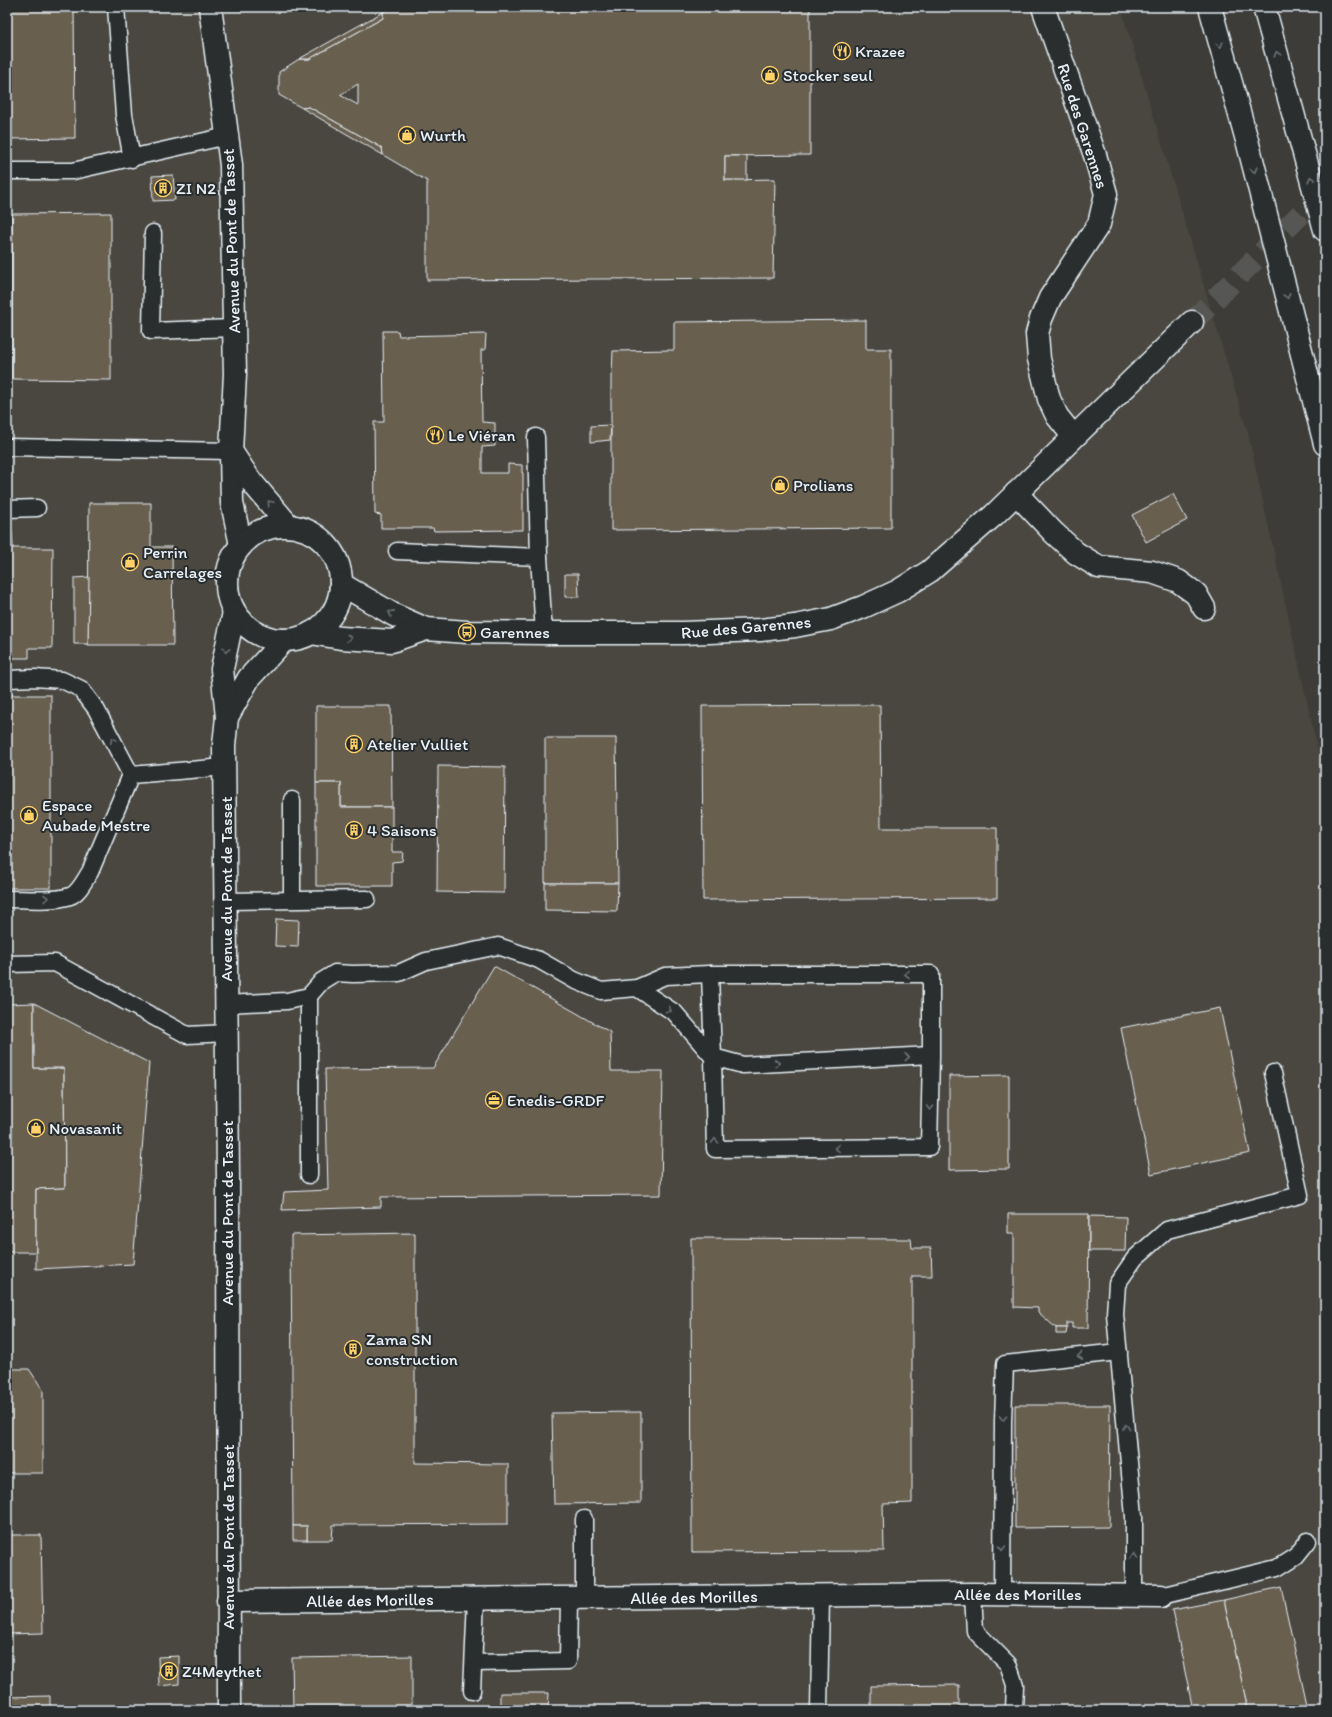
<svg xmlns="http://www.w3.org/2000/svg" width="1332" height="1717" font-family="Itim,sans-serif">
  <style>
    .built { fill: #4a463f }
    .building { fill: #685f50; stroke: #e8f1f8; fill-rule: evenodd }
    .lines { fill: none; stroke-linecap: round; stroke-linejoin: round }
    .tertiary-tunnel { stroke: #575755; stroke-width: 22; stroke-dasharray: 22 11; stroke-linecap: butt }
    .service-casing { stroke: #e8f1f8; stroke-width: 19 }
    .minor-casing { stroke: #e8f1f8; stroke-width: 25 }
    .tertiary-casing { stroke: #e8f1f8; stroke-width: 25 }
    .motorway-casing { stroke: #e8f1f8; stroke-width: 25 }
    .service { stroke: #2a2d2e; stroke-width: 16 }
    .minor { stroke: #2a2d2e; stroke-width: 22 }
    .tertiary { stroke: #2a2d2e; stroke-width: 22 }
    .motorway { stroke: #2a2d2e; stroke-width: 22 }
    .oneway { stroke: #6c7275 }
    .labels { text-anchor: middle; stroke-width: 4; stroke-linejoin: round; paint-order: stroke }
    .poi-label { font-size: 17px; fill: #e8f1f8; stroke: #2a2d2e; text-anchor: start }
    .street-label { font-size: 17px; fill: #e8f1f8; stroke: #2a2d2e }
  </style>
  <rect width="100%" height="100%" fill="#3d3c38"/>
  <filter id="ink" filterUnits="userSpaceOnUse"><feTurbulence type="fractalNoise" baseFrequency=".025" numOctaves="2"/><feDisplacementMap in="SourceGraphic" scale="8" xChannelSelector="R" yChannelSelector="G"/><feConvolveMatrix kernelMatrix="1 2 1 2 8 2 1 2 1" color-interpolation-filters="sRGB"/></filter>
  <g filter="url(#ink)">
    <!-- built -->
    <polygon class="built" points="7,7 1121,7 1248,433 1325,783 1325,1710 7,1710"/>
    <!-- building -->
    <g class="building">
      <polygon points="7,7 74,7 75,138 7,139"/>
      <path d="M391,7H810V155L725,156V180L775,179L773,278L427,280V181L383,155L382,148L309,107L302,108L279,95V72L299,59H309L383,18V12ZM358,84V105L340,95Z"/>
      <polygon points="383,12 383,18 309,59 299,59"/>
      <polygon points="309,107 382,148 383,155 302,108"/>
      <rect x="725" y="156" width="22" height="24"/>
      <polygon points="173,175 175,200 153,201 152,176"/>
      <polygon points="111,213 111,380 12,379 12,214"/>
      <polygon points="866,320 866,349 891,349 891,528 611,530 611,375 612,375 613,351 674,350 674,322"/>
      <polygon points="383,331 398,331 399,336 486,334 485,350 481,350 482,422 495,423 495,446 482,447 482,473 508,473 508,464 522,465 522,473 523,473 523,530 434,531 433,528 381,528 381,515 375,514 374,422 384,422"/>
      <polygon points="611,425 610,440 591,442 591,426"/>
      <polygon points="1173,494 1187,520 1146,542 1132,515"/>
      <polygon points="89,503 151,503 151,547 172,547 173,645 88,645"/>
      <polygon points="7,530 12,530 13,548 53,548 52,648 29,648 29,658 7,658"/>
      <polygon points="565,574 578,574 579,597 565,597"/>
      <polygon points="89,577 88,644 74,644 74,578"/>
      <rect x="7" y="695" width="44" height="193"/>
      <polygon points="880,705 881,828 997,828 997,898 703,900 702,706"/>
      <polygon points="316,706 391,706 392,807 341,807 341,783 316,783"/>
      <polygon points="545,738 616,738 618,883 545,883"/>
      <polygon points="438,766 505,767 504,893 437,892"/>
      <polygon points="316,783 341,783 341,807 392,807 392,852 403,852 402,861 392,862 392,886 316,886"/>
      <polygon points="545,883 618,883 617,911 545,910"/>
      <polygon points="276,919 299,920 298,947 275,946"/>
      <polygon points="494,966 610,1032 611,1071 663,1071 661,1195 381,1197 381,1207 282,1210 284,1192 328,1190 325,1069 433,1068"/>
      <polygon points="34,1003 34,1068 64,1068 65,1188 36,1189 36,1252 7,1252 7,1004"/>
      <polygon points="34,1003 149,1063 133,1264 36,1269 36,1189 65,1188 64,1068 34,1068"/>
      <polygon points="1220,1008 1250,1153 1151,1174 1121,1028"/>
      <polygon points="1009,1075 1009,1169 949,1170 949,1076"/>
      <polygon points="1008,1214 1089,1214 1088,1328 1072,1328 1072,1323 1067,1323 1067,1328 1056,1328 1038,1312 1038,1308 1014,1307 1014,1233 1008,1233"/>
      <polygon points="1089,1216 1126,1217 1125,1251 1089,1251"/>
      <polygon points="415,1233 415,1463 508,1464 508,1524 333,1525 332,1540 307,1540 307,1526 293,1526 291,1235"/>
      <polygon points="691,1238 911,1239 912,1248 931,1248 932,1276 912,1276 912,1503 883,1504 884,1551 692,1552"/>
      <polygon points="1056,1328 1067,1328 1066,1334 1056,1334"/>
      <polygon points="7,1369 29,1369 43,1390 43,1473 7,1473"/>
      <polygon points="1015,1405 1110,1405 1109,1527 1015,1528"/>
      <polygon points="641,1412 641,1503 554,1504 552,1413"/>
      <rect x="293" y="1526" width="14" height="14"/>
      <polygon points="7,1535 41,1535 43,1633 7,1634"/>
      <polygon points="1281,1587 1308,1710 1248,1710 1224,1600"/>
      <polygon points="1224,1600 1248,1710 1168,1710 1192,1705 1172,1610"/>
      <polygon points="179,1656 179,1684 159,1686 158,1657"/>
      <polygon points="412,1656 412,1710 293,1710 292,1658"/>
      <polygon points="959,1685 959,1710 871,1710 871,1686"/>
      <polygon points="500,1693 549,1693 548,1710 500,1710"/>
      <polygon points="50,1696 50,1710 7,1710 7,1697"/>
    </g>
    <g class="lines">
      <!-- tertiary-tunnel -->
      <polyline class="tertiary-tunnel" points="1192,322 1325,190"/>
      <!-- service casing -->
      <g class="service-casing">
        <g id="service">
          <polyline points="116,7 124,115 132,159"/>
          <polyline points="7,171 73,171 227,136"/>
          <polyline points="153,233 151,331 234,328"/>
          <polyline points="536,437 539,557 544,633"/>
          <polyline points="7,447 231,451"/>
          <polyline points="7,509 37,508"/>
          <polyline points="397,551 539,557"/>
          <polyline points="7,679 35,678 62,680 81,689 96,709 131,775"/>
          <polyline points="131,775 225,767"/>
          <path d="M7,899C25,899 54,902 70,896C79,893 85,879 90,872L131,775"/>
          <polyline points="292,899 292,800"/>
          <polyline points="226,901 367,899"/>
          <polyline points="7,964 55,963 187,1035 227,1033"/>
          <polyline points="637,988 675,1013 713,1057 743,1065 931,1055 931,974 710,974 713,1057 715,1149 929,1147 931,1055"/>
          <polyline points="309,996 309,1175"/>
          <polyline points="226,1004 287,1001 309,996 322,981 335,973 353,974 399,973 426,961 498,946 539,960 574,980 601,991 637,988 665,976 710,974"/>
          <polyline points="584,1519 584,1598"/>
          <polyline points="973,1594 975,1631 1008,1664 1015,1685 1014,1710"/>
          <polyline points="1002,1594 1003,1421 1005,1364 1119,1352"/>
          <polyline points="1134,1595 1134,1516 1115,1314 1117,1284 1135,1258 1167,1230 1300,1195 1273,1073"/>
          <polyline points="1161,1596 1277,1568 1296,1556 1308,1541"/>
          <polyline points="474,1663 568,1661 569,1598"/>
          <polyline points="472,1691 476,1599"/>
          <polyline points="819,1710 821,1596"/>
        </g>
      </g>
      <!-- minor casing -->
      <g class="minor-casing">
        <g id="minor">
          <polyline points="1043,7 1095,155 1106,194 1099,224 1050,298 1041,319 1037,334 1039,359 1049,399 1057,416 1073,436"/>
          <polyline points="1016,493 1054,533 1076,553 1099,567 1152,572 1178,581 1196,594 1204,608"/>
          <polyline points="228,1601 973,1594 1161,1596"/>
        </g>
      </g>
      <!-- tertiary casing -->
      <g class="tertiary-casing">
        <g id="tertiary">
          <polyline points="210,7 231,165 235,374 231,451 232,503 241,545"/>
          <polyline points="231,451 250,480 289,526"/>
          <circle cx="284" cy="583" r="57"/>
          <polyline points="341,584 394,615 426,629 467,632 544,633 683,633 760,630 795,626 831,619 863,607 898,591 930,571 994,515 1192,322"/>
          <polyline points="311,633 341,638 392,641 426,629"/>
          <polyline points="227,717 249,678 284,640"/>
          <polyline points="229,1710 228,1179 224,745 227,717 222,669 234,612"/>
        </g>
      </g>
      <!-- motorway casing -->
      <g class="motorway-casing">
        <g id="motorway">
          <polyline points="1210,7 1248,144 1325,444"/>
          <polyline points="1264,7 1325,230"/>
        </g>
      </g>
      <!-- service -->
      <use href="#service" class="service"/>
      <!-- minor -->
      <use href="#minor" class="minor"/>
      <!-- tertiary -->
      <use href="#tertiary" class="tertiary"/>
      <!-- motorway -->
      <use href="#motorway" class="motorway"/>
    </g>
    <!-- one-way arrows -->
    <defs><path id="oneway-chevron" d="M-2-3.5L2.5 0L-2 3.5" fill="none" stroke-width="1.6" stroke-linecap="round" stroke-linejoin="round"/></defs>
    <g class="oneway">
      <use href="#oneway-chevron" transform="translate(1220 45) rotate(75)"/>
      <use href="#oneway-chevron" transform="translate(1277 54) rotate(-106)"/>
      <use href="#oneway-chevron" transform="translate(1254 170) rotate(75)"/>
      <use href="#oneway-chevron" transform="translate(1311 179) rotate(-105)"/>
      <use href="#oneway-chevron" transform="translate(1287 296) rotate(75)"/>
      <use href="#oneway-chevron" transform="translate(270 503) rotate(-130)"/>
      <use href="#oneway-chevron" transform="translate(391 613) rotate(-152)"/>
      <use href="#oneway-chevron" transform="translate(349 638) rotate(3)"/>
      <use href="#oneway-chevron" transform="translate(226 650) rotate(102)"/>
      <use href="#oneway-chevron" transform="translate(113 740) rotate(-118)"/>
      <use href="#oneway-chevron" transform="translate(46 898) rotate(-1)"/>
      <use href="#oneway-chevron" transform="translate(907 974) rotate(180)"/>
      <use href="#oneway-chevron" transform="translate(669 1010) rotate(34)"/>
      <use href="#oneway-chevron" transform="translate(907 1057) rotate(-3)"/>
      <use href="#oneway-chevron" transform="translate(777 1063) rotate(-3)"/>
      <use href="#oneway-chevron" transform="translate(930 1108) rotate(92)"/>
      <use href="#oneway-chevron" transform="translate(715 1141) rotate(-91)"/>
      <use href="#oneway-chevron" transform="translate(837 1148) rotate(179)"/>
      <use href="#oneway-chevron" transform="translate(1080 1356) rotate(174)"/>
      <use href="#oneway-chevron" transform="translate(1003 1418) rotate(91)"/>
      <use href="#oneway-chevron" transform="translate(1126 1427) rotate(-95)"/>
      <use href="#oneway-chevron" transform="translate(1002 1548) rotate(90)"/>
      <use href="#oneway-chevron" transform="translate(1134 1556) rotate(-90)"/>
    </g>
  </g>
  <!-- icons -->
  <defs>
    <g id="restaurant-ring" transform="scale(0.9)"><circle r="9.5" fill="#2a2d2e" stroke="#ffd166" stroke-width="1.5"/><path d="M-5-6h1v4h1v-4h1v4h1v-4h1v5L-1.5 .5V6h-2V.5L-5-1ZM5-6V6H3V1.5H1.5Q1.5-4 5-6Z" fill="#ffd166"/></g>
    <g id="shop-ring" transform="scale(0.9)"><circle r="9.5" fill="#2a2d2e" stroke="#ffd166" stroke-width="1.5"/><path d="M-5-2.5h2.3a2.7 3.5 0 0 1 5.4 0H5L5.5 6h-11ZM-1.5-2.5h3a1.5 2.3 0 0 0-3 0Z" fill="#ffd166"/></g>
    <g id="building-ring" transform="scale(0.9)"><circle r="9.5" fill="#2a2d2e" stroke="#ffd166" stroke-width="1.5"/><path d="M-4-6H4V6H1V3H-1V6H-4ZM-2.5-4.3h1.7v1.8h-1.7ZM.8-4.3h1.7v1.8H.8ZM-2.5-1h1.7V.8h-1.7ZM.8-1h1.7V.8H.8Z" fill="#ffd166"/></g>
    <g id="bus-ring" transform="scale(0.9)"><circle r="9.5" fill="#2a2d2e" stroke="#ffd166" stroke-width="1.5"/><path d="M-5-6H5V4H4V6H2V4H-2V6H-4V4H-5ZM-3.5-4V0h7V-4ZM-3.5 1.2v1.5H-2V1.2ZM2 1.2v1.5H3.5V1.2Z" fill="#ffd166"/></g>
    <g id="office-ring" transform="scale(0.9)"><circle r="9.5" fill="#2a2d2e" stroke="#ffd166" stroke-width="1.5"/><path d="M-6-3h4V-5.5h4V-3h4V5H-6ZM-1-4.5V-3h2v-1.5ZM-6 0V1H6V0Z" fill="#ffd166"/></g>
  </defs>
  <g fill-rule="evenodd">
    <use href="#restaurant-ring" x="842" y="51"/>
    <use href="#shop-ring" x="770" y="75"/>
    <use href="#shop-ring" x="407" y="135"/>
    <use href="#building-ring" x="163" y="188"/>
    <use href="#restaurant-ring" x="435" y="435"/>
    <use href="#shop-ring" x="780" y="485"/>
    <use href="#shop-ring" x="130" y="562"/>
    <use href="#bus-ring" x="467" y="632"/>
    <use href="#building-ring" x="354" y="744"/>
    <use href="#shop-ring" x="29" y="815"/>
    <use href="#building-ring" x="354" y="830"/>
    <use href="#office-ring" x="494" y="1100"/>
    <use href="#shop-ring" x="36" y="1128"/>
    <use href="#building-ring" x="353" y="1349"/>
    <use href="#building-ring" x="169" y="1671"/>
  </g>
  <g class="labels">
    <!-- poi labels -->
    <g class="poi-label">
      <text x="855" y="57">Krazee</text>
      <text x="783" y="81">Stocker seul</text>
      <text x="420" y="141">Wurth</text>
      <text x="176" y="194">ZI N2</text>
      <text x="448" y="441">Le Viéran</text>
      <text x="793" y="491">Prolians</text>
      <text x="143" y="558">Perrin<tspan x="143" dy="20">Carrelages</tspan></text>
      <text x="480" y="638">Garennes</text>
      <text x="367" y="750">Atelier Vulliet</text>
      <text x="42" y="811">Espace<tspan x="42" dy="20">Aubade Mestre</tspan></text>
      <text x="367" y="836">4 Saisons</text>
      <text x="507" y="1106">Enedis-GRDF</text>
      <text x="49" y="1134">Novasanit</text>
      <text x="366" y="1345">Zama SN<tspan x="366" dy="20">construction</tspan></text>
      <text x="182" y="1677">Z4Meythet</text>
    </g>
    <!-- street labels -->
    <g class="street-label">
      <text transform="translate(1083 126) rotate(72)" y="6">Rue des Garennes</text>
      <text transform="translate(231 241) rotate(-92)" y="6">Avenue du Pont de Tasset</text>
      <text transform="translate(746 627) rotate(-5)" y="6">Rue des Garennes</text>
      <text transform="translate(226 889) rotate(-90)" y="6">Avenue du Pont de Tasset</text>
      <text transform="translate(227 1213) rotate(-90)" y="6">Avenue du Pont de Tasset</text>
      <text transform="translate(228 1537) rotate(-90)" y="6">Avenue du Pont de Tasset</text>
      <text x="1018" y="1600">Allée des Morilles</text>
      <text transform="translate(694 1597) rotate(-1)" y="6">Allée des Morilles</text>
      <text transform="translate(370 1600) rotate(-1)" y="6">Allée des Morilles</text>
    </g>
  </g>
  <!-- margin -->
  <rect width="1332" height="1717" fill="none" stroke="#2a2d2e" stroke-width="24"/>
  <rect x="12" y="12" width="1308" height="1693" fill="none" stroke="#e8f1f8" stroke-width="1.5" filter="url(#ink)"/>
</svg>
